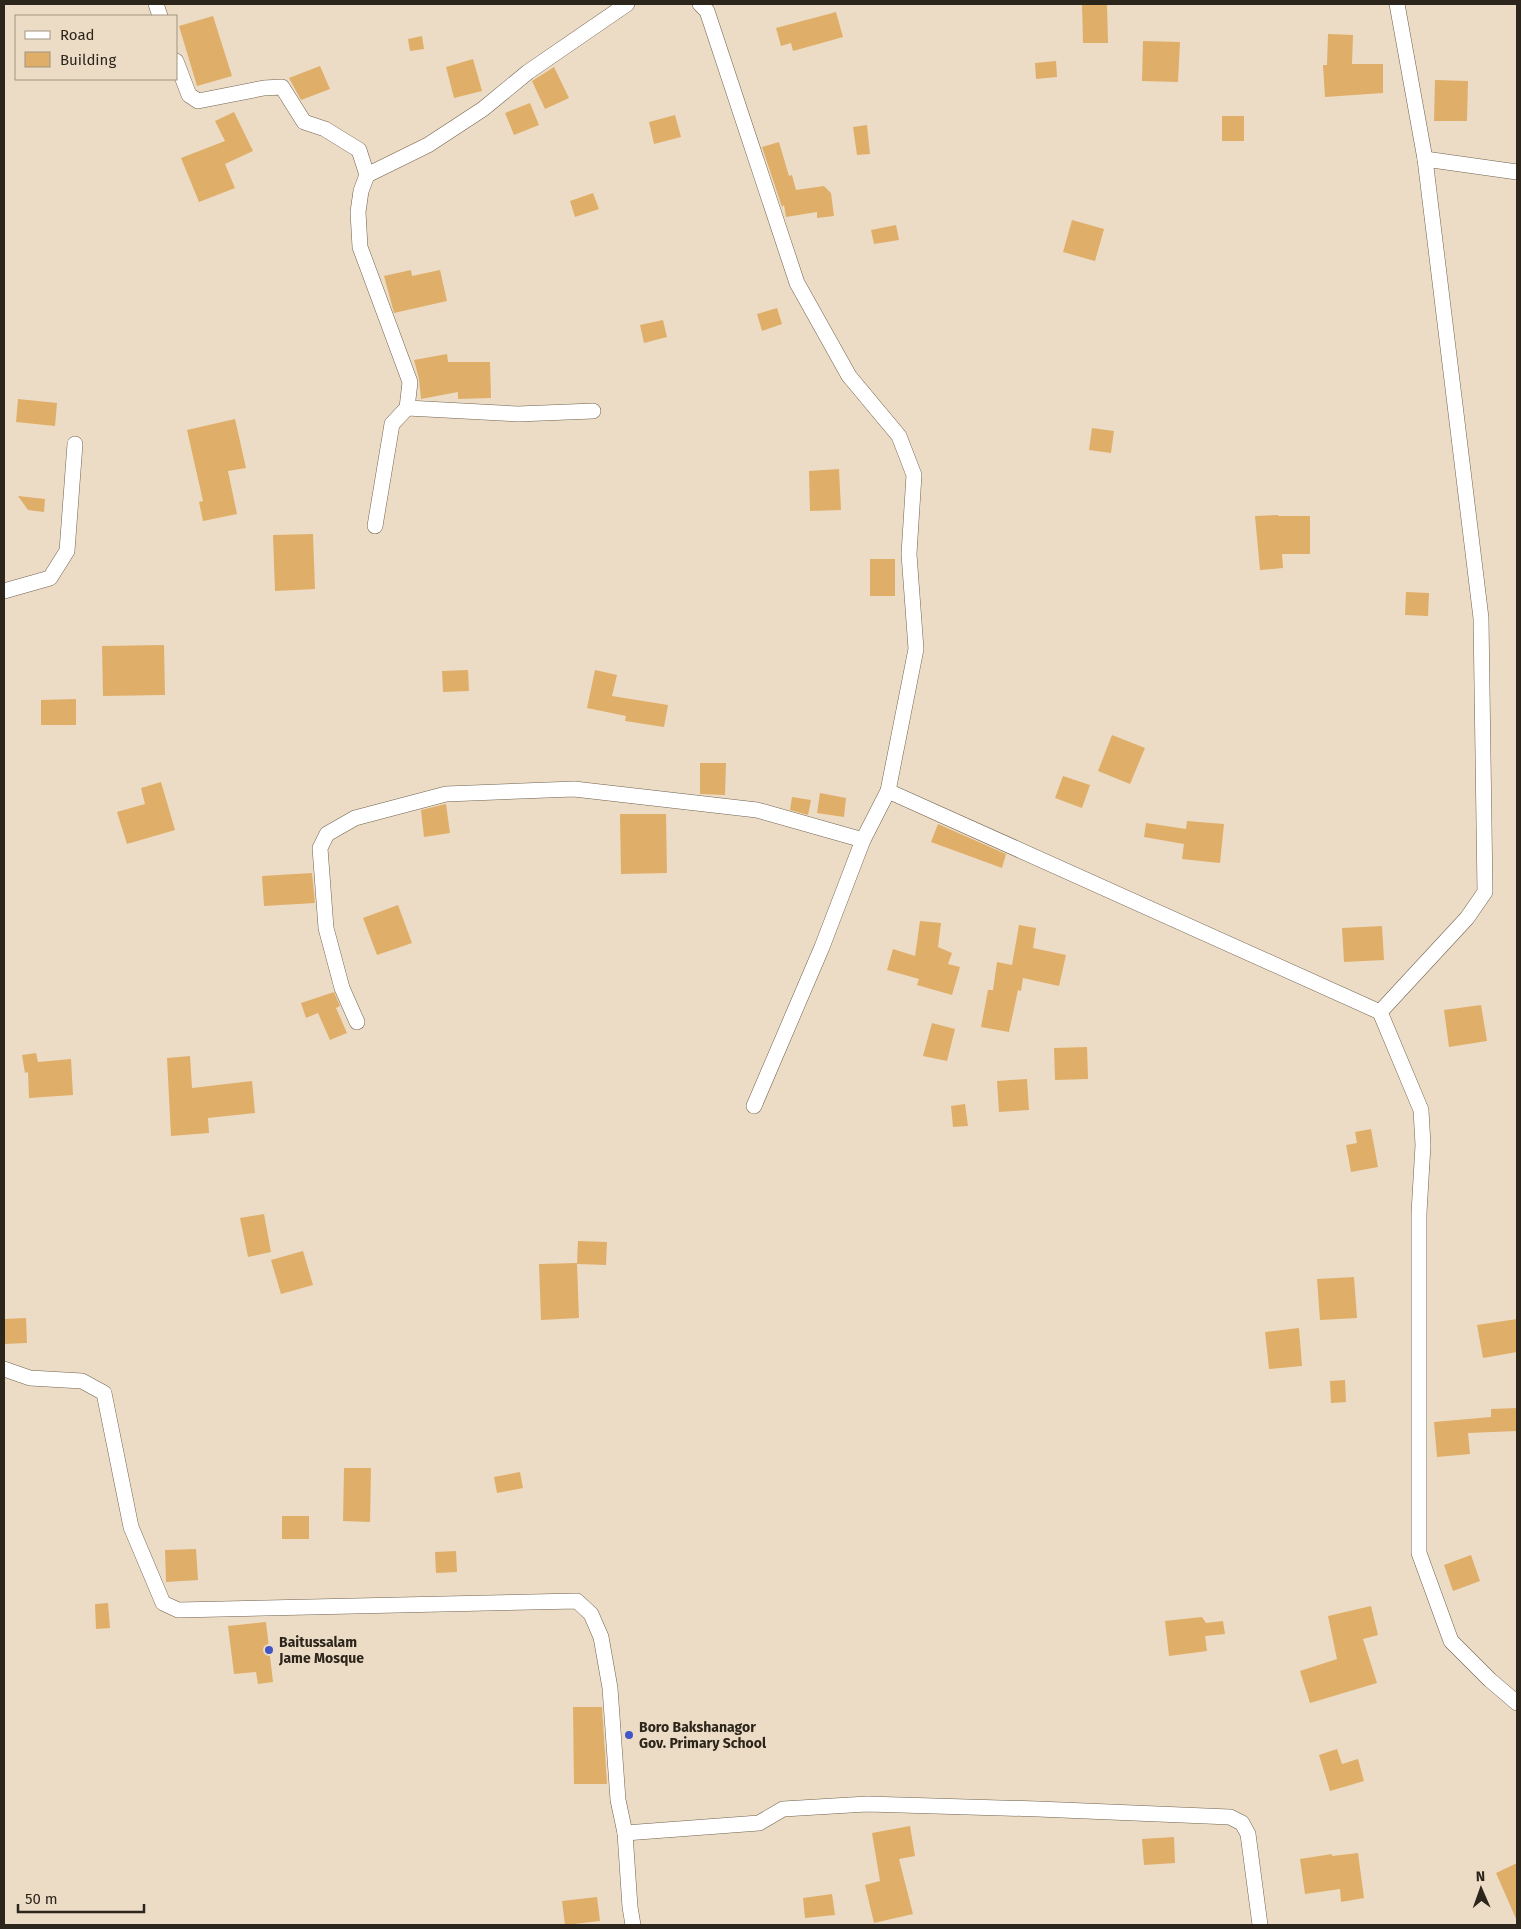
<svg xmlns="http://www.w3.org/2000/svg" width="1521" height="1929" font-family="'Fira Sans',sans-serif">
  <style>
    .building { fill: #dfae69 }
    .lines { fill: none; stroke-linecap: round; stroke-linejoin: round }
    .minor-casing { stroke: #70624e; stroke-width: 16 }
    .minor { stroke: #fff; stroke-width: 15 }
    .poi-dot { fill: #4055c8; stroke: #eddcc5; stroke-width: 2 }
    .labels { text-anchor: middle; stroke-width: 4; stroke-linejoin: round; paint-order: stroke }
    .poi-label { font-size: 14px; font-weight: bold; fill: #2b251c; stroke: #eddcc5; text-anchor: start }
  </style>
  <rect width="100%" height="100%" fill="#eddcc5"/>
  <!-- building -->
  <g class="building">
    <polygon points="1082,4 1107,4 1108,43 1083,43"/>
    <polygon points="836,12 843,37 793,51 791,43 781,46 776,28"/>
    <polygon points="213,16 232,76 197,86 179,26"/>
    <polygon points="1328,34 1353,35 1352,64 1383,64 1383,93 1325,97 1323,65 1327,65"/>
    <polygon points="422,36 424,49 410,51 408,39"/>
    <polygon points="1143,41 1180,42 1178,82 1142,81"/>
    <polygon points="473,59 482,91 454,98 446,67"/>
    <polygon points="1056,61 1057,77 1036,79 1035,63"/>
    <polygon points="320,66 330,89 301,100 289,78"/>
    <polygon points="554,67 569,98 545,109 532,81"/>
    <polygon points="1435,80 1468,81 1467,121 1434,121"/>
    <polygon points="530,103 539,125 514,135 505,113"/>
    <polygon points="234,112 253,151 225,164 235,188 199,202 181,158 225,141 215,121"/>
    <polygon points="675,115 681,137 654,144 649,122"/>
    <rect x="1222" y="116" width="22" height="25"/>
    <polygon points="867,125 870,154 857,155 853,127"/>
    <polygon points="779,142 789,176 792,175 796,190 824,186 831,193 834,216 817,218 817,212 786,217 784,205 782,207 762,147"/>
    <polygon points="593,193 599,209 575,217 570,201"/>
    <polygon points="1072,220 1104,229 1095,261 1063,252"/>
    <polygon points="896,225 899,240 874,244 871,230"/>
    <polygon points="411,270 412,276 440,270 447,301 394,313 384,276"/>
    <polygon points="777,308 782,324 762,331 757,314"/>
    <polygon points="663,320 667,337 644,343 640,325"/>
    <polygon points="447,354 448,362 490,362 491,398 458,399 458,392 421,399 419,379 414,360"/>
    <polygon points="18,399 57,403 55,426 16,422"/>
    <polygon points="235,419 246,468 228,471 237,514 203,521 199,502 203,501 187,430"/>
    <polygon points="1092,428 1114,431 1111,453 1089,450"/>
    <polygon points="839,469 841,510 810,511 809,471"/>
    <polygon points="18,496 45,499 44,512 28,510"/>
    <polygon points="1278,515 1278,516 1310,516 1310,554 1282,554 1283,568 1260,570 1255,516"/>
    <polygon points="313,534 315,589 275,591 273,535"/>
    <rect x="870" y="559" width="25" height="37"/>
    <polygon points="1406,592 1429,593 1428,616 1405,615"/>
    <polygon points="164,645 165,695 103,696 102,646"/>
    <polygon points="468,670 469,691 443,692 442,671"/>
    <polygon points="595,670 617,675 612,696 668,705 664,727 625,721 626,716 587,708"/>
    <polygon points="76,699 76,725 41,725 41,700"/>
    <polygon points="1112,735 1145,748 1130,784 1098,771"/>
    <polygon points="700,763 726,763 725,795 700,794"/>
    <polygon points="1063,776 1090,785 1082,808 1055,798"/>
    <polygon points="161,782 175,830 127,844 117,812 145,804 141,788"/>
    <polygon points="820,793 846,798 844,817 817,813"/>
    <polygon points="792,797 811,800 808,815 790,810"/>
    <polygon points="446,804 450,833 424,837 421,810"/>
    <polygon points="620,814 666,814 667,873 621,874"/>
    <polygon points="1187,821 1224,824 1220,863 1182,859 1184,844 1144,837 1146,823 1186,829"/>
    <polygon points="938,824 1006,854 1002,868 931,842"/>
    <polygon points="312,873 315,903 264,906 262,876"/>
    <polygon points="398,905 412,943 377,955 363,918"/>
    <polygon points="920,921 941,923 938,947 952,953 948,964 960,967 952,995 917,985 919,979 887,970 893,949 915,956"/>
    <polygon points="1019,925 1036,928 1033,948 1066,955 1059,986 1023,978 1021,991 1018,990 1009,1032 981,1027 988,990 993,990 997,962 1012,965"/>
    <polygon points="1382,926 1384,960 1344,962 1342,928"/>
    <polygon points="334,992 340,1006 336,1008 347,1033 330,1040 318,1013 306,1018 301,1003"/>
    <polygon points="1481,1005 1487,1041 1449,1047 1444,1010"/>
    <polygon points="932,1023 955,1029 947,1061 923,1056"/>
    <polygon points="1087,1047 1088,1079 1055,1080 1054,1048"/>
    <polygon points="36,1053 38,1062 71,1059 73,1095 29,1098 28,1072 25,1073 22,1055"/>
    <polygon points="190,1056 192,1088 252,1081 255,1113 208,1118 209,1133 171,1136 167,1058"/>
    <polygon points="1027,1079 1029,1110 999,1112 997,1081"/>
    <polygon points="965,1104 968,1126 953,1127 951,1106"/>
    <polygon points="1371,1129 1378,1167 1351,1172 1346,1145 1357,1143 1355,1132"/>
    <polygon points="264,1214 271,1252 248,1257 240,1218"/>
    <polygon points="578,1241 607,1242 606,1265 577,1264"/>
    <polygon points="303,1251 313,1285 281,1294 271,1260"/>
    <polygon points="577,1263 579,1318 541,1320 539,1264"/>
    <polygon points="1354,1277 1357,1318 1320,1320 1317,1279"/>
    <polygon points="26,1318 27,1343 4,1344 4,1319"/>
    <polygon points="1517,1319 1517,1352 1483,1358 1477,1325"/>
    <polygon points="1299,1328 1302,1366 1269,1369 1265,1332"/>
    <polygon points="1345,1380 1346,1402 1331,1403 1330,1381"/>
    <polygon points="1517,1408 1517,1431 1468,1433 1470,1454 1437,1457 1434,1422 1491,1417 1491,1409"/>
    <polygon points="344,1468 371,1468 370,1522 343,1521"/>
    <polygon points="520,1472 523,1488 497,1493 494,1477"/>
    <rect x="282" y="1516" width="27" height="23"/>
    <polygon points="196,1549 198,1580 166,1582 165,1550"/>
    <polygon points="456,1551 457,1572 436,1573 435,1552"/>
    <polygon points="1471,1555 1480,1581 1453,1591 1444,1565"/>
    <polygon points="108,1603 110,1628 96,1629 95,1604"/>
    <polygon points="1371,1606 1378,1635 1363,1639 1377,1683 1310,1703 1300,1671 1337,1659 1328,1616"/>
    <polygon points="1202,1617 1206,1623 1223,1621 1225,1634 1205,1636 1207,1651 1169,1656 1165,1621"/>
    <polygon points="266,1622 273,1682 258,1684 256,1672 234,1674 228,1626"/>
    <polygon points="573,1707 602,1707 607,1784 574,1784"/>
    <polygon points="1337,1749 1342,1764 1358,1759 1364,1781 1330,1791 1319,1755"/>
    <polygon points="910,1826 915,1856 899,1859 913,1914 874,1923 865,1885 880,1881 872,1833"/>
    <polygon points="1174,1837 1175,1863 1144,1865 1142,1839"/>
    <polygon points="1358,1853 1364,1898 1341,1902 1340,1889 1305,1894 1300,1859 1332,1854 1332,1856"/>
    <polygon points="1517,1863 1517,1921 1496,1873"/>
    <polygon points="832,1894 835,1915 805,1918 803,1898"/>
    <polygon points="597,1897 600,1921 565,1925 562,1901"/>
  </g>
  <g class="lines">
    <!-- minor casing -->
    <g class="minor-casing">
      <g id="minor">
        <polyline points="156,4 160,16"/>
        <polyline points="700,4 707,11 797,283 849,376 899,436 914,475 909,554 916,649 888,791"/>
        <polyline points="1397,4 1425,159 1481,618 1485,892 1467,918 1380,1012 1421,1110 1423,1145 1419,1213 1419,1553 1451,1641 1490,1680 1517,1703"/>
        <polyline points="176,61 189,95 198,101 264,88 282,87 304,122 325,129 359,150 367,175 361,191 358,212 360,247 410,382 407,408 392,424 375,526"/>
        <polyline points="1425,159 1517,172"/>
        <polyline points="367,175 428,145 483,109 528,72 627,4"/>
        <polyline points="407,408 518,414 593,411"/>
        <polyline points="4,591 50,578 67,551 75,444"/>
        <polyline points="357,1022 342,988 326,928 320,848 327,834 355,818 446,794 574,789 757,810 863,840"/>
        <polyline points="754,1106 822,947 863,840 888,791 1380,1012"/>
        <polyline points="4,1369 30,1378 82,1381 104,1393 131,1527 163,1603 178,1610 577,1601 591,1614 601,1637 610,1688 618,1800 625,1833 630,1907 633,1925"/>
        <polyline points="625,1833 759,1823 783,1809 867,1804 1038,1809 1230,1817 1242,1823 1248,1834 1260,1925"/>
      </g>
    </g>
    <!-- minor -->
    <use href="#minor" class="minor"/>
  </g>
  <!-- markers -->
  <g class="poi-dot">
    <circle cx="269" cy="1650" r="5"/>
    <circle cx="629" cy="1735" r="5"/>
  </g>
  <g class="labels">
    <!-- poi labels -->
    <g class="poi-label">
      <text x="279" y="1647">Baitussalam<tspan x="279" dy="16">Jame Mosque</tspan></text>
      <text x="639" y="1732">Boro Bakshanagor<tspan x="639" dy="16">Gov. Primary School</tspan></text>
    </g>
  </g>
  <!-- border -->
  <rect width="1521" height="1929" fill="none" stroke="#2b251c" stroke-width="10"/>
  <!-- legend -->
  <rect x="15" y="15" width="162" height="65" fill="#eddcc5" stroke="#9f9381"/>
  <rect x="25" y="31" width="25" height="8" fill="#ffffff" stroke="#9f9381"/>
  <text x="60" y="40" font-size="15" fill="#2b251c">Road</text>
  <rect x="25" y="52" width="25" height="15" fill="#dfae69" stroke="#9f9381"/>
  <text x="60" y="65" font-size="15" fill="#2b251c">Building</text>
  <!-- north arrow -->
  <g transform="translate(1481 1889) rotate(358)" stroke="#eddcc5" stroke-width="4" paint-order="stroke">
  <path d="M0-4L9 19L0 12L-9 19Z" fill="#2b251c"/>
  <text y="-8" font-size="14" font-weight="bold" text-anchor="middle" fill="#2b251c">N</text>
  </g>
  <!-- scale -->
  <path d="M18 1904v8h126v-8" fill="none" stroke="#2b251c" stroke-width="2.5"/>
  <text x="25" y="1904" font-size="15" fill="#2b251c" stroke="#eddcc5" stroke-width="4" paint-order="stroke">50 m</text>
</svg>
